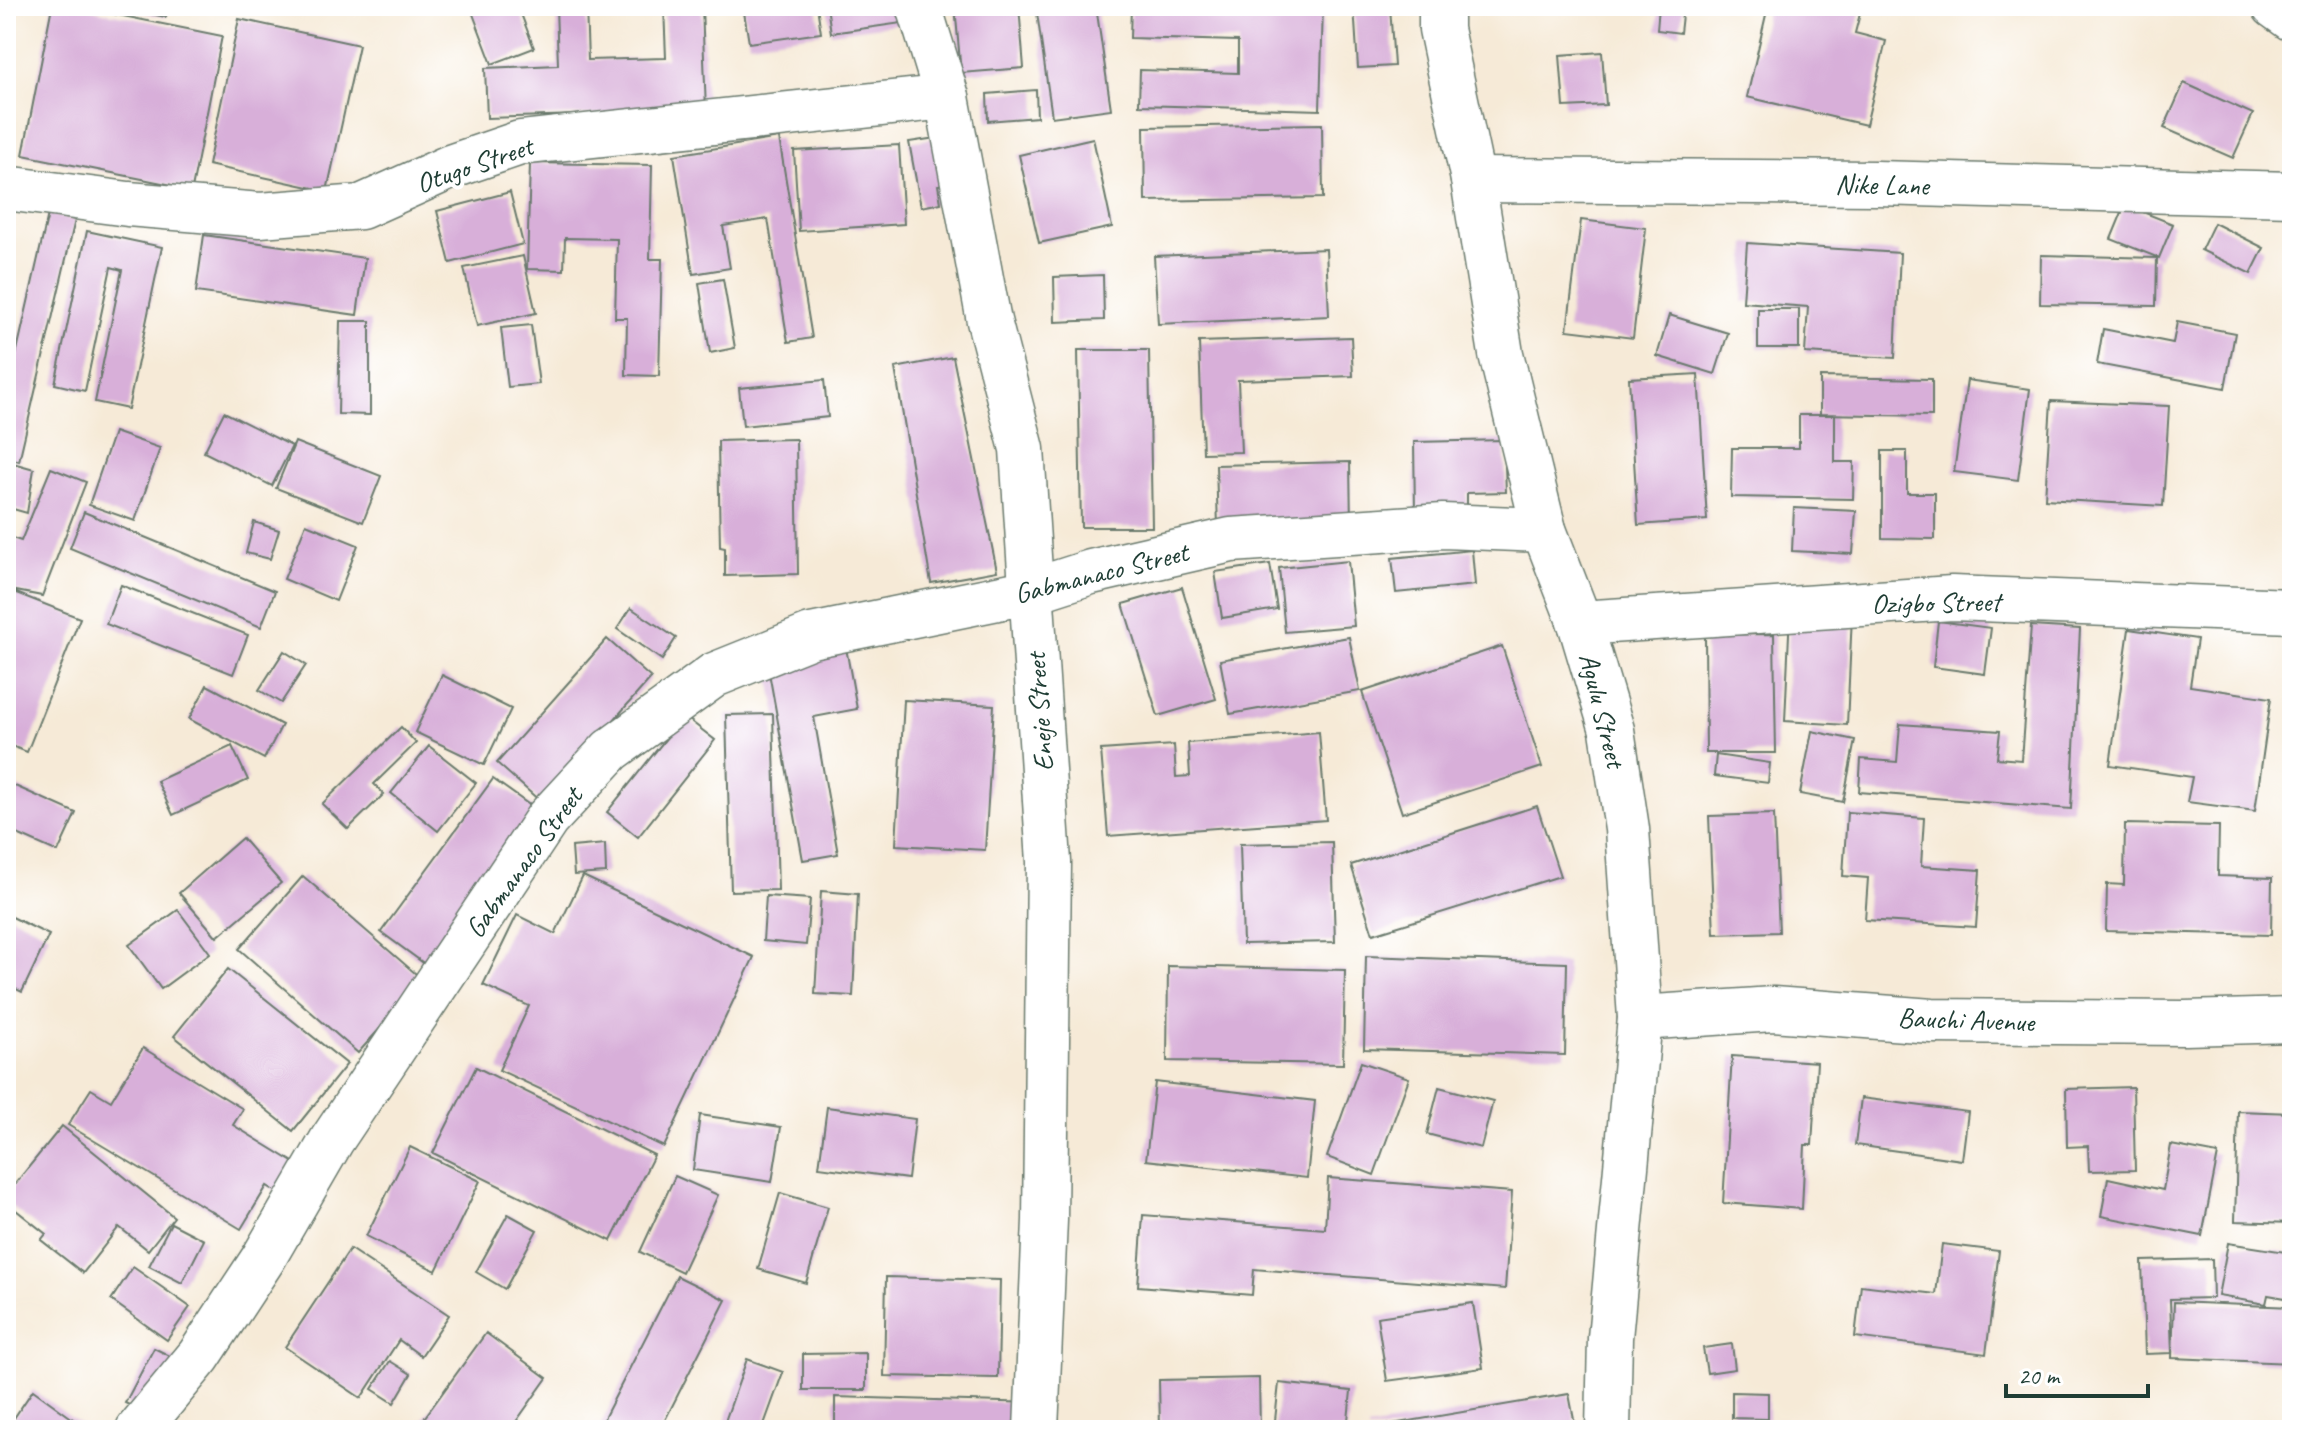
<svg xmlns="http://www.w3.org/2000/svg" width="2298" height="1436" font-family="Caveat,sans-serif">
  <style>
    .building { fill: #d8afd9 }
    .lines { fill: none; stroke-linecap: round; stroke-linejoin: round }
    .street-casing { stroke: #6a7a6d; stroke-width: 47 }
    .street { stroke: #fff; stroke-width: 44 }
    .labels { text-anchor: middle; stroke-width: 8; stroke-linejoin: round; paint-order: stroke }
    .street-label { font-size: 28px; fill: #1f3d34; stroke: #fff }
  </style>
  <rect width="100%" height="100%" fill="#fff"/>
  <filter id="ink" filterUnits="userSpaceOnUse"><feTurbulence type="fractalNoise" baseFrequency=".0125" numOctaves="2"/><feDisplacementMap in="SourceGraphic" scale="16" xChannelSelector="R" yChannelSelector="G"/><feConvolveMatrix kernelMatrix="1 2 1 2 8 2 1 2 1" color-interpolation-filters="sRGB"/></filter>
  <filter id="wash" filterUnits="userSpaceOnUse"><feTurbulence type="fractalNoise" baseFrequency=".006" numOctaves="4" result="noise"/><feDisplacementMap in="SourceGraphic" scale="32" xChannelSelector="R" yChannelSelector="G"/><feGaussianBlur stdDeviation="1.8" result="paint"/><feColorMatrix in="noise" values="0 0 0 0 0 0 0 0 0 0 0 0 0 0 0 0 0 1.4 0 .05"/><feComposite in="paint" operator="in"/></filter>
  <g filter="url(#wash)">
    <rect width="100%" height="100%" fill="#f6ead7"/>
    <g id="blocks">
      <!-- building -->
      <g class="building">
        <polygon points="52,6 74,6 222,36 192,189 23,155"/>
        <polygon points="110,6 168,6 166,17"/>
        <polygon points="470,6 518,6 534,48 492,64"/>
        <polygon points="556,6 586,6 588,60 666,58 664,6 702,6 706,111 487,118 485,68 558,65"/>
        <polygon points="743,6 817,6 821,33 749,43"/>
        <polygon points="827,6 900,6 902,23 831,33"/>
        <polygon points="955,6 1019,6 1024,68 961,73"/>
        <polygon points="1036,6 1096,6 1111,109 1052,117"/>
        <polygon points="1131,6 1323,6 1320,110 1139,105 1140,70 1238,73 1238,41 1130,38"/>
        <polygon points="1354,6 1390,6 1394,66 1358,68"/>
        <polygon points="1659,6 1683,6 1680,33 1657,30"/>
        <polygon points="1768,6 1862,6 1855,33 1886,41 1866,125 1747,97"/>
        <polygon points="239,19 359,45 327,191 208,165"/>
        <polygon points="1602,52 1606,105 1564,107 1560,55"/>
        <polygon points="2184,83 2253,114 2233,158 2164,128"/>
        <polygon points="1036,90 1037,117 988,121 987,94"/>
        <polygon points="1322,124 1323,198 1145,201 1144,127"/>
        <polygon points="943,137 951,183 938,185 941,203 921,207 909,142"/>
        <polygon points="779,138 812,338 788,342 768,219 723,226 730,268 693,274 674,155"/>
        <polygon points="1093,138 1112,227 1039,243 1019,155"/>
        <polygon points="899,145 904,224 799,231 794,151"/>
        <polygon points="530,163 652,165 650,259 662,259 659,376 626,375 627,318 615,318 617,239 565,238 564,270 527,269"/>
        <polygon points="510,192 523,244 450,263 437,211"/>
        <polygon points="2125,205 2173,224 2159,258 2111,239"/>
        <polygon points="48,214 75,220 19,461 6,457 6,399"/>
        <polygon points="1581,220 1646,228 1633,338 1567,330"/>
        <polygon points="2214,223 2264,248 2251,274 2201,250"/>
        <polygon points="87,231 162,247 128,409 95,402 122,270 111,267 85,391 55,384"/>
        <polygon points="204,235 365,258 357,315 196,292"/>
        <polygon points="1747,243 1900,253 1895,358 1805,353 1808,307 1743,302"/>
        <polygon points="1326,249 1329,316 1158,324 1154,256"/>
        <polygon points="2041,255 2157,258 2156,306 2040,304"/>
        <polygon points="523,256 536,313 477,326 464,268"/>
        <polygon points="1103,275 1104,320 1055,322 1054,277"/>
        <polygon points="723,279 735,348 710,353 699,283"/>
        <rect x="1758" y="309" width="41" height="39"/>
        <polygon points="1669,315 1728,333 1715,374 1657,356"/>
        <polygon points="340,321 370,321 370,415 338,414"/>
        <polygon points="2177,322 2235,333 2225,388 2097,364 2103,329 2173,343"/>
        <polygon points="531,325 539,384 508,387 501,328"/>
        <polygon points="1351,337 1353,376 1238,380 1241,452 1203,453 1199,342"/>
        <polygon points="1078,350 1149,350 1152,527 1081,527"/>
        <polygon points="953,357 997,571 931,583 895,368"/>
        <polygon points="1698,374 1707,520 1638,525 1629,378"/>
        <polygon points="1820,377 1932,379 1932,416 1820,414"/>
        <polygon points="824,380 828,417 743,426 739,388"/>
        <polygon points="1967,380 2030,389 2018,480 1954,472"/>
        <polygon points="2051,401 2169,406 2163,506 2045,499"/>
        <polygon points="224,412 292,446 272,486 204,452"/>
        <polygon points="1799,415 1835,415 1835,462 1854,462 1853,499 1731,497 1732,448 1799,448"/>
        <polygon points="114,432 160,448 135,521 89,505"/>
        <polygon points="796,439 798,574 725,576 725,548 720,547 718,441"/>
        <polygon points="1504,440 1506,492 1467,493 1467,511 1415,512 1414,442"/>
        <polygon points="295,442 381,476 363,522 276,488"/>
        <polygon points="1882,451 1907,451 1907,493 1935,493 1935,539 1882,538"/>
        <polygon points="6,461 34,469 27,513 6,507"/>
        <polygon points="1350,462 1351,525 1218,527 1216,465"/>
        <polygon points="51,468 86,482 42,596 6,589 80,618 27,752 6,744 6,536 21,541"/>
        <polygon points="1794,508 1856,511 1853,554 1792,551"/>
        <polygon points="84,512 275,591 261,627 70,548"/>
        <polygon points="254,522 279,530 270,559 246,553"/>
        <polygon points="306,524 358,545 336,601 284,579"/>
        <polygon points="1472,550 1475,585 1396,593 1392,558"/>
        <polygon points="1348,561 1354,626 1285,632 1279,568"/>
        <polygon points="1270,564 1277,609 1222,618 1215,572"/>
        <polygon points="121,585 248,635 233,674 106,624"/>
        <polygon points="1182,587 1216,699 1158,716 1123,604"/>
        <polygon points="631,608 676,638 662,660 617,629"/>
        <polygon points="1790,612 1852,615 1847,725 1785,721"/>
        <polygon points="1938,621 1991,628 1985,674 1933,667"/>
        <polygon points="2031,626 2080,629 2071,809 1859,792 1861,759 1897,762 1900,724 2000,731 1997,758 2021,760"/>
        <polygon points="2129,629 2197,639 2190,686 2271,698 2255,811 2187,802 2192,777 2110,765"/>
        <polygon points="1774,634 1776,753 1706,753 1705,635"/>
        <polygon points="1349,637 1360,691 1230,714 1220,660"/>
        <polygon points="607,639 651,678 541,802 497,763"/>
        <polygon points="845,642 857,709 814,717 838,854 803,860 766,656"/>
        <polygon points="1502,646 1542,767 1402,813 1362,692"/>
        <polygon points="284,651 306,665 281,703 259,690"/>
        <polygon points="442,675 511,709 484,765 415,732"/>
        <polygon points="207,685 282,725 264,759 189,719"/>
        <polygon points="904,700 994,705 985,850 896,845"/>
        <polygon points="773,714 778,890 731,891 726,715"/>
        <polygon points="684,716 715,740 638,837 607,812"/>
        <polygon points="401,727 416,743 374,784 384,794 348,829 322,804"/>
        <polygon points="1812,731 1855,740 1843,802 1800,794"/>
        <polygon points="1319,732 1326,820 1108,836 1101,750 1174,745 1176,777 1190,776 1188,743"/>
        <polygon points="232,746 248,780 173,815 157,781"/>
        <polygon points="429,746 476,783 438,831 391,793"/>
        <polygon points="1716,755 1770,763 1768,783 1714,776"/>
        <polygon points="493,779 542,814 429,967 381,932"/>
        <polygon points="6,782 76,813 58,852 6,829"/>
        <polygon points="1537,806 1560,876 1373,934 1351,865"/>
        <polygon points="1847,812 1924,818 1921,866 1980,870 1976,927 1865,920 1868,878 1843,876"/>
        <polygon points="1774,814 1779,932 1714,934 1709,816"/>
        <polygon points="2125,824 2219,826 2218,876 2272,878 2271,935 2106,931 2107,884 2124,885"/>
        <polygon points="242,838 281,883 217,937 179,893"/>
        <polygon points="1332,842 1335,942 1243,944 1240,844"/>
        <polygon points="605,844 606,873 574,875 572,847"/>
        <polygon points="303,876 423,980 358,1053 239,949"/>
        <polygon points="583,876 754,957 664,1147 499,1070 529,1006 483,985 517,915 555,934"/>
        <polygon points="821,891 858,894 853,996 815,994"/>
        <polygon points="766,896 810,899 806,945 763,941"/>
        <polygon points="178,910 210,953 161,989 129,945"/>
        <polygon points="6,914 49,935 22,992 6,984"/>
        <polygon points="1366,956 1567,963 1565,1055 1364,1049"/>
        <polygon points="1168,966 1345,970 1343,1064 1167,1061"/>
        <polygon points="228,969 347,1064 293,1131 174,1036"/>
        <polygon points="143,1048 243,1109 233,1125 308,1171 290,1200 267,1186 241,1229 68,1125 91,1089 111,1101"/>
        <polygon points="1732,1056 1817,1062 1812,1145 1805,1145 1802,1209 1723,1203"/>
        <polygon points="1361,1062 1409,1078 1374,1175 1327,1157"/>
        <polygon points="476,1067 654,1155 611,1241 433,1153"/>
        <polygon points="1155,1082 1315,1101 1307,1178 1146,1160"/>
        <polygon points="1439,1087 1493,1101 1481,1148 1427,1134"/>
        <polygon points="2133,1087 2135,1170 2089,1171 2088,1146 2067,1147 2066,1089"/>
        <polygon points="1861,1098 1968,1112 1962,1160 1855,1145"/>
        <polygon points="827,1107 915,1119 908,1179 819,1167"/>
        <polygon points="2238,1111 2292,1113 2292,1223 2235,1221"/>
        <polygon points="700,1115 781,1127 772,1182 693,1170"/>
        <polygon points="62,1126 174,1217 148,1250 119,1227 83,1273 41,1240 46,1234 6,1202 6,1195"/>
        <polygon points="2171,1145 2218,1154 2202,1236 2101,1216 2108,1178 2163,1190"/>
        <polygon points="410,1147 480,1181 436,1271 366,1236"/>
        <polygon points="675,1176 718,1195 682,1272 640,1252"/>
        <polygon points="1328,1178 1512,1192 1505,1289 1254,1269 1252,1295 1138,1286 1143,1215 1325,1229"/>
        <polygon points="780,1193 828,1207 806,1283 758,1269"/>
        <polygon points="508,1214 537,1230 505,1289 476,1272"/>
        <polygon points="171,1223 204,1240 182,1283 149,1266"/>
        <polygon points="2228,1243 2292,1253 2291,1299 2268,1295 2266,1304 2218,1296"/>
        <polygon points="1942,1244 1999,1251 1986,1354 1855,1337 1861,1285 1936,1294"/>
        <polygon points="350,1249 449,1315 421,1356 399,1340 361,1398 285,1347"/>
        <polygon points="2212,1259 2213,1298 2170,1299 2172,1353 2145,1354 2142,1261"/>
        <polygon points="133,1267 190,1307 167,1340 111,1300"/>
        <polygon points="677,1276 726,1300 660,1430 598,1430"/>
        <polygon points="886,1277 1000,1280 998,1378 884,1376"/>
        <polygon points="2174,1302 2292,1307 2292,1363 2172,1358"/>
        <polygon points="1473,1303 1483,1368 1387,1381 1377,1317"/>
        <polygon points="486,1333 547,1378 510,1430 420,1430 417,1428"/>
        <polygon points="1732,1344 1735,1369 1707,1373 1703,1348"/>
        <polygon points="154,1348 178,1360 150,1415 125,1403"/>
        <polygon points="866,1353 866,1390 803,1390 803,1354"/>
        <polygon points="747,1359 783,1372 762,1430 722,1430"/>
        <polygon points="390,1361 411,1374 394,1403 372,1389"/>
        <polygon points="1259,1378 1260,1430 1160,1430 1159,1380"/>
        <polygon points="1279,1383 1351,1391 1347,1430 1274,1430"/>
        <polygon points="33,1390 88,1430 6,1430"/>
        <polygon points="1732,1392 1768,1393 1768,1419 1732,1418"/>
        <polygon points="1569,1394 1576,1430 1368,1430 1368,1428"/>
        <polygon points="835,1397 1033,1403 1032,1430 835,1430"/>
      </g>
    </g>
  </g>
  <g filter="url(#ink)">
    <use href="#blocks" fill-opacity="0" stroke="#6a7a6d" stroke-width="2"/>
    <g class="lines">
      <!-- street casing -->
      <g class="street-casing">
        <g id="street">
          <polyline points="919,6 947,97 989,321 1022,449 1049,862 1045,1220 1036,1430"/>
          <polyline points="1441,6 1441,29 1473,180 1501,354 1544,530 1580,623 1612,730 1627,829 1640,1018 1610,1338 1608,1430"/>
          <polyline points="2274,6 2292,19"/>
          <polyline points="1473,180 1877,183 2292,194"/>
          <polyline points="6,188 128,204 260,215 361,207 450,167 520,143 947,97"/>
          <polyline points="1580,623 1952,598 2292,611"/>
          <polyline points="1640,1018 1773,1009 1932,1021 2185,1023 2292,1020"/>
          <polyline points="138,1430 199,1356 263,1259 332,1140 547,819 611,750 714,675 811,636 1032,591 1091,572 1231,540 1443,526 1544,530"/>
        </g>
      </g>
      <!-- street -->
      <use href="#street" class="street"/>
    </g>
  </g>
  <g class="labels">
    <!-- street labels -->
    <g class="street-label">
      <text transform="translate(474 164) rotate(-19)" y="10">Otugo Street</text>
      <text transform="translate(1882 184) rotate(1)" y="10">Nike Lane</text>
      <text transform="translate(1101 572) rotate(-14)" y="10">Gabmanaco Street</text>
      <text transform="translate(1936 602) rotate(-1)" y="10">Ozigbo Street</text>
      <text transform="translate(1603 710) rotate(76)" y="10">Agulu Street</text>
      <text transform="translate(1039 712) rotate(-94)" y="10">Eneje Street</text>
      <text transform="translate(523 862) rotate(-54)" y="10">Gabmanaco Street</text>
      <text transform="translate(1966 1019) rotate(2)" y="10">Bauchi Avenue</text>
    </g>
  </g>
  <!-- margin -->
  <rect width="2298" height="1436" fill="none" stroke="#fff" stroke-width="32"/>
  <!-- scale -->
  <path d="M2006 1384v12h142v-12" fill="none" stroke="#1f3d34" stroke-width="4"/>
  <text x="2018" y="1384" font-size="24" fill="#1f3d34" stroke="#ffffff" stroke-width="6" paint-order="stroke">20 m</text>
</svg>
